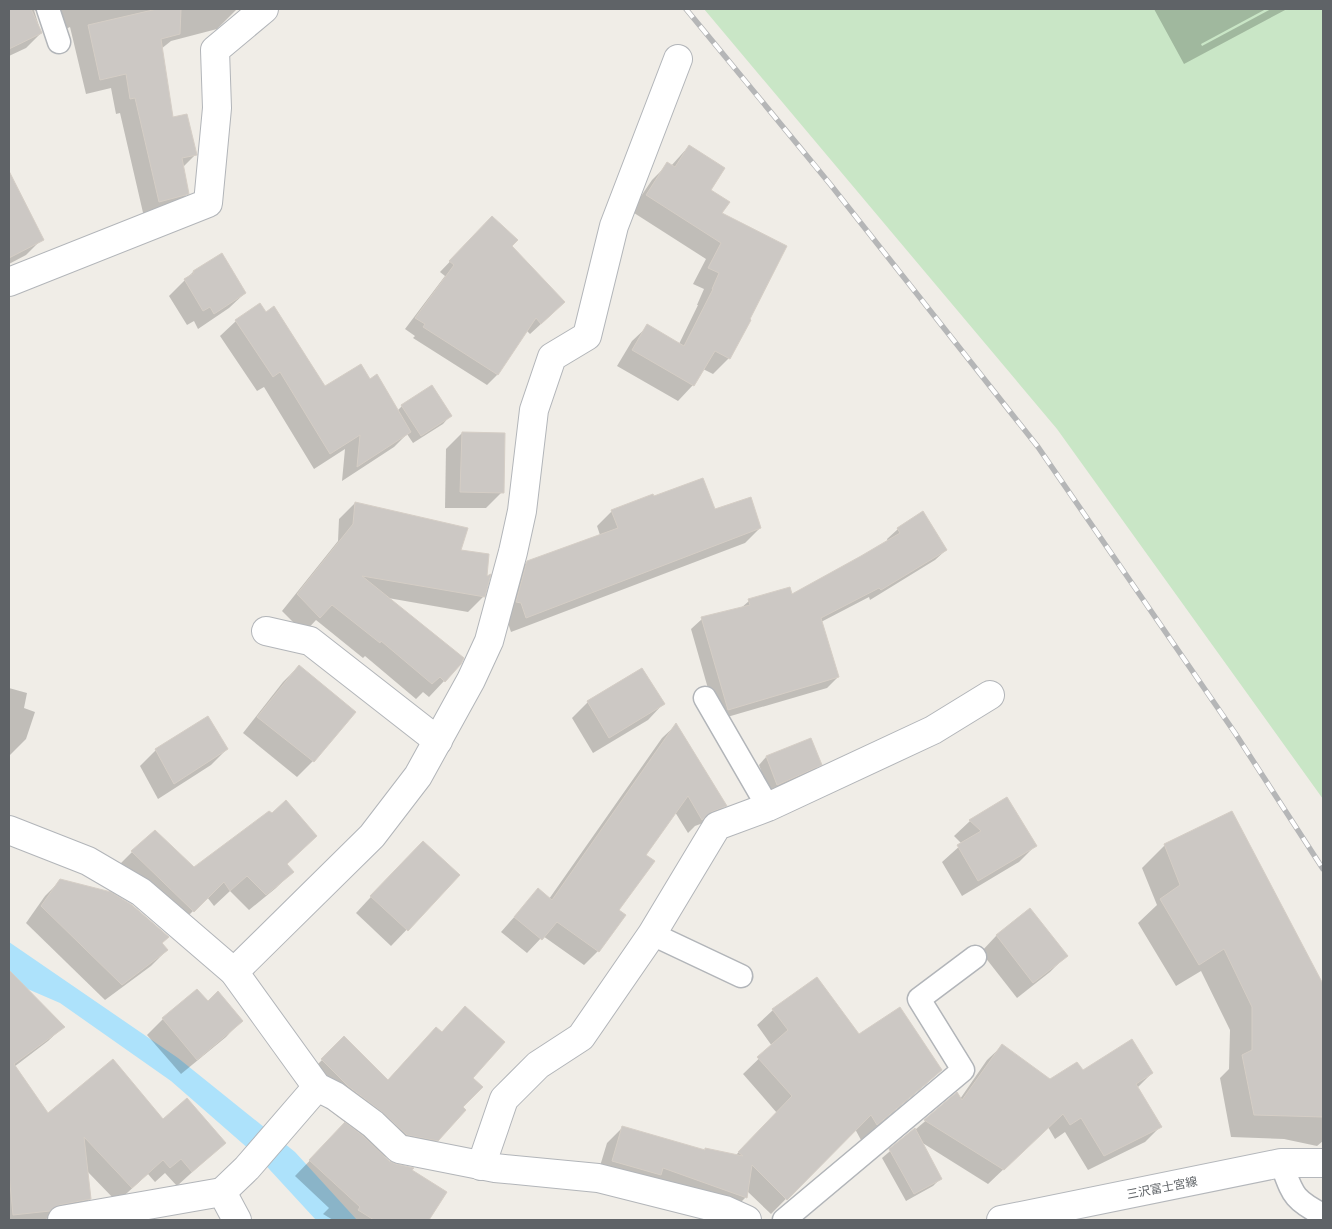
<svg xmlns="http://www.w3.org/2000/svg" width="1332" height="1229" font-family="Overpass,'Noto Sans JP',sans-serif">
  <style>
    .green { fill: #c9e6c6 }
    .water { fill: #ade2fb }
    .shadow { fill: #0003 }
    .building { fill: #ccc8c4; stroke: #d5cec6 }
    .lines { fill: none; stroke-linecap: round; stroke-linejoin: round }
    .lane-casing { stroke: #b2b5b9; stroke-width: 25 }
    .street-casing { stroke: #b2b5b9; stroke-width: 30 }
    .secondary-casing { stroke: #b4b7bb; stroke-width: 30 }
    .lane { stroke: #fff; stroke-width: 22 }
    .street { stroke: #fff; stroke-width: 28 }
    .secondary { stroke: #fff; stroke-width: 28 }
    .rail-casing { stroke: #b5b6b7; stroke-width: 5.5 }
    .rail { stroke: #fff; stroke-width: 4; stroke-dasharray: 11; stroke-linecap: butt }
    .labels { text-anchor: middle; stroke-width: 5; stroke-linejoin: round; paint-order: stroke }
    .street-label { font-size: 12px; fill: #5f6367; stroke: #fff }
  </style>
  <rect width="100%" height="100%" fill="#f0ede7"/>
  <!-- green -->
  <polygon class="green" points="704,9 1323,9 1323,799 1057,429"/>
  <!-- water -->
  <polygon class="water" points="9,942 178,1058 295,1152 357,1220 316,1220 258,1157 171,1081 60,1003 16,984 9,977"/>
  <!-- shadow -->
  <g class="shadow">
    <polygon points="9,9 237,9 217,29 171,41 161,49 172,119 195,155 182,168 188,193 173,208 144,217 120,113 116,114 111,88 86,94 70,27 51,36 41,14 34,10 41,33 26,48 9,56"/>
    <polygon points="1154,9 1266,9 1201,44 1202,46 1271,9 1287,9 1184,64"/>
    <polygon points="689,146 721,214 749,321 729,358 713,374 703,369 693,385 678,401 617,366 632,341 648,326 679,344 698,305 697,305 704,289 693,284 706,259 631,211 652,180 668,164 671,166"/>
    <polygon points="19,193 42,239 26,255 9,264 9,198"/>
    <polygon points="482,228 510,246 553,313 530,334 526,330 498,374 487,385 413,338 415,336 405,329 445,276 440,272"/>
    <polygon points="222,255 245,293 229,308 198,329 194,321 187,325 169,296 193,272"/>
    <polygon points="236,321 325,387 369,380 397,411 402,406 450,416 443,424 413,443 407,434 394,447 342,481 345,449 314,469 264,387 257,391 220,336"/>
    <polygon points="462,433 502,492 486,508 445,508 446,449"/>
    <polygon points="355,503 460,552 484,596 468,612 388,598 460,664 429,697 423,692 416,699 365,656 363,658 316,620 304,633 282,611 338,541 339,519"/>
    <polygon points="612,511 714,511 760,528 745,543 511,632 506,617 512,577 527,562 600,535 597,526"/>
    <polygon points="898,529 946,550 935,560 870,600 869,597 821,622 838,677 827,688 717,720 691,629 702,619 741,608 749,601 791,596 888,542 887,539"/>
    <polygon points="299,666 313,761 297,777 243,733 283,682"/>
    <polygon points="642,669 663,704 648,720 593,753 572,718 588,702"/>
    <polygon points="9,688 27,693 24,708 35,712 26,739 10,755 9,755"/>
    <polygon points="676,725 725,805 711,820 695,826 688,833 675,812 645,855 598,951 584,965 543,936 527,953 501,932 538,890 549,899 662,738"/>
    <polygon points="811,739 820,764 813,772 769,792 759,765 766,757"/>
    <polygon points="227,749 211,765 158,799 140,766 156,750"/>
    <polygon points="1006,799 1035,846 1019,862 962,896 942,862 962,844 954,836 970,821"/>
    <polygon points="1231,812 1323,986 1323,1141 1317,1146 1284,1139 1231,1137 1220,1078 1229,1069 1230,1030 1201,971 1176,986 1138,923 1157,905 1142,868 1165,845"/>
    <polygon points="132,852 194,869 286,865 292,872 276,888 249,910 230,891 214,906 207,897 177,927 117,867"/>
    <polygon points="407,858 459,875 391,946 356,913"/>
    <polygon points="61,880 160,943 167,950 151,966 105,1000 26,923 45,896"/>
    <polygon points="1030,910 1066,956 1050,972 1017,998 981,952 996,936"/>
    <polygon points="13,976 63,1027 48,1041 14,1067 48,1115 163,1121 224,1143 177,1186 165,1173 155,1182 148,1174 117,1202 86,1170 90,1199 75,1213 41,1220 9,1220 9,979"/>
    <polygon points="465,1008 471,1078 462,1107 437,1140 415,1162 382,1156 388,1162 410,1170 445,1193 427,1220 333,1220 323,1214 329,1208 295,1176 346,1123 326,1108 300,1082 344,1038 387,1081 436,1028 441,1033"/>
    <polygon points="773,1010 859,1036 941,1070 925,1085 861,1140 855,1129 771,1214 747,1191 746,1197 731,1212 597,1176 607,1143 622,1128 704,1151 706,1149 735,1156 777,1113 743,1074 772,1046 757,1025"/>
    <polygon points="163,1019 241,1021 226,1037 181,1074 147,1035"/>
    <polygon points="1002,1046 1050,1081 1082,1072 1152,1073 1137,1088 1160,1127 1145,1142 1088,1170 1065,1132 1055,1139 1048,1127 988,1184 921,1142 940,1179 933,1186 906,1201 882,1158 957,1094 960,1099 987,1060"/>
  </g>
  <!-- building -->
  <g class="building">
    <polygon points="9,9 31,9 42,33 9,49"/>
    <polygon points="157,9 181,9 180,34 161,39 173,117 187,114 197,155 182,158 189,194 159,202 135,98 130,99 126,74 100,80 88,25"/>
    <polygon points="689,145 725,168 711,190 730,202 722,213 787,246 750,319 751,320 730,359 715,351 694,386 632,350 647,324 684,346 713,289 712,289 719,273 708,268 721,243 646,195 667,162 675,167"/>
    <polygon points="9,171 44,240 9,258"/>
    <polygon points="492,216 518,240 512,246 565,302 541,324 536,318 498,375 423,327 425,324 415,318 454,265 449,261"/>
    <polygon points="222,253 246,293 214,314 210,307 203,311 184,279 194,273 193,271"/>
    <polygon points="260,303 266,312 274,306 325,386 361,364 370,379 377,374 411,432 357,467 360,435 330,454 280,372 273,377 235,320"/>
    <polygon points="432,385 452,416 421,436 401,405"/>
    <polygon points="462,432 505,433 504,493 460,492"/>
    <polygon points="703,478 715,509 751,497 761,528 526,618 521,603 516,602 527,561 618,528 611,510 653,494 654,496"/>
    <polygon points="355,502 468,528 461,550 489,554 487,576 491,574 485,597 362,576 464,658 461,664 445,682 440,677 432,684 381,641 380,643 332,605 320,618 297,594 353,524"/>
    <polygon points="923,511 947,550 881,590 879,588 821,618 839,677 728,710 701,617 750,605 748,599 790,587 792,594 861,556 900,533 897,528"/>
    <polygon points="299,665 356,712 314,762 257,717"/>
    <polygon points="642,668 665,704 609,738 587,701"/>
    <polygon points="208,716 228,749 174,784 155,749"/>
    <polygon points="676,723 727,806 711,812 702,820 688,796 646,855 655,861 619,910 626,915 599,952 557,922 542,940 514,917 538,888 552,900"/>
    <polygon points="811,738 822,765 777,785 766,756"/>
    <polygon points="1007,797 1037,846 978,881 957,845 981,831 969,820"/>
    <polygon points="286,800 317,836 287,864 294,872 266,895 247,876 230,891 224,882 194,912 131,851 155,830 194,867 269,811 272,813"/>
    <polygon points="1232,811 1323,984 1323,1117 1254,1115 1242,1055 1252,1050 1252,1007 1224,949 1199,965 1160,899 1180,885 1164,844"/>
    <polygon points="423,841 460,875 408,931 370,896"/>
    <polygon points="60,879 111,892 132,905 169,937 162,943 168,950 122,985 41,906"/>
    <polygon points="1030,908 1068,956 1033,983 996,935"/>
    <polygon points="9,970 65,1027 14,1064 48,1113 113,1059 163,1119 187,1098 226,1143 192,1172 181,1159 170,1168 163,1160 132,1188 84,1137 91,1199 59,1205 50,1211 13,1215 9,1174"/>
    <polygon points="817,977 859,1034 900,1007 942,1070 877,1125 871,1115 787,1200 752,1165 747,1198 663,1168 661,1175 612,1161 622,1126 705,1150 705,1148 743,1156 738,1152 792,1096 757,1057 788,1030 772,1009"/>
    <polygon points="197,989 208,1001 218,991 243,1021 197,1060 162,1018"/>
    <polygon points="465,1006 505,1042 473,1078 483,1087 463,1107 466,1110 438,1141 407,1135 382,1112 348,1086 321,1059 344,1036 388,1080 436,1027 442,1032"/>
    <polygon points="1132,1039 1153,1073 1136,1084 1162,1127 1104,1156 1081,1118 1070,1125 1063,1114 1004,1170 924,1120 957,1092 962,1100 1002,1044 1050,1079 1077,1062 1083,1070"/>
    <polygon points="345,1122 363,1136 389,1161 396,1164 414,1168 412,1170 447,1192 429,1220 374,1220 358,1210 360,1207 309,1160"/>
    <polygon points="915,1128 942,1179 914,1194 889,1149"/>
  </g>
  <g class="lines">
    <!-- lane casing -->
    <g class="lane-casing">
      <g id="lane">
        <polyline points="48,9 59,42"/>
        <polyline points="705,698 768,807"/>
        <polyline points="652,934 741,976"/>
        <path d="M1281,1163C1293,1194 1292,1199 1323,1215"/>
        <polyline points="784,1220 963,1070 919,999 975,957"/>
      </g>
    </g>
    <!-- street casing -->
    <g class="street-casing">
      <g id="street">
        <polyline points="9,282 208,203 217,108 215,50 264,9"/>
        <polyline points="266,631 310,641 438,741"/>
        <polyline points="9,830 88,861 141,892 234,972 317,1087 335,1096 373,1124 399,1149 495,1168 598,1178 725,1210 747,1220"/>
        <polyline points="234,972 372,836 418,776 471,680 489,641 513,552 522,511 534,410 552,357 587,336 614,226 678,59"/>
        <polyline points="481,1166 504,1099 538,1065 581,1037 652,934 717,826 768,807 933,730 990,695"/>
        <polyline points="222,1192 247,1168 317,1087"/>
        <polyline points="62,1220 222,1192 237,1220"/>
      </g>
    </g>
    <!-- secondary casing -->
    <g class="secondary-casing">
      <polyline id="secondary" points="1001,1220 1281,1163 1323,1163"/>
    </g>
    <!-- lane -->
    <use href="#lane" class="lane"/>
    <!-- street -->
    <use href="#street" class="street"/>
    <!-- secondary -->
    <use href="#secondary" class="secondary"/>
    <!-- rail casing -->
    <g class="rail-casing">
      <polyline id="rail" points="686,9 830,184 1038,447 1235,733 1323,869"/>
    </g>
    <!-- rail -->
    <use href="#rail" class="rail"/>
  </g>
  <g class="labels">
    <!-- street labels -->
    <g class="street-label">
      <text transform="translate(1162 1188) rotate(-11)" y="4">三沢富士宮線</text>
    </g>
  </g>
  <!-- border -->
  <rect width="1332" height="1229" fill="none" stroke="#5f6367" stroke-width="20"/>
</svg>
